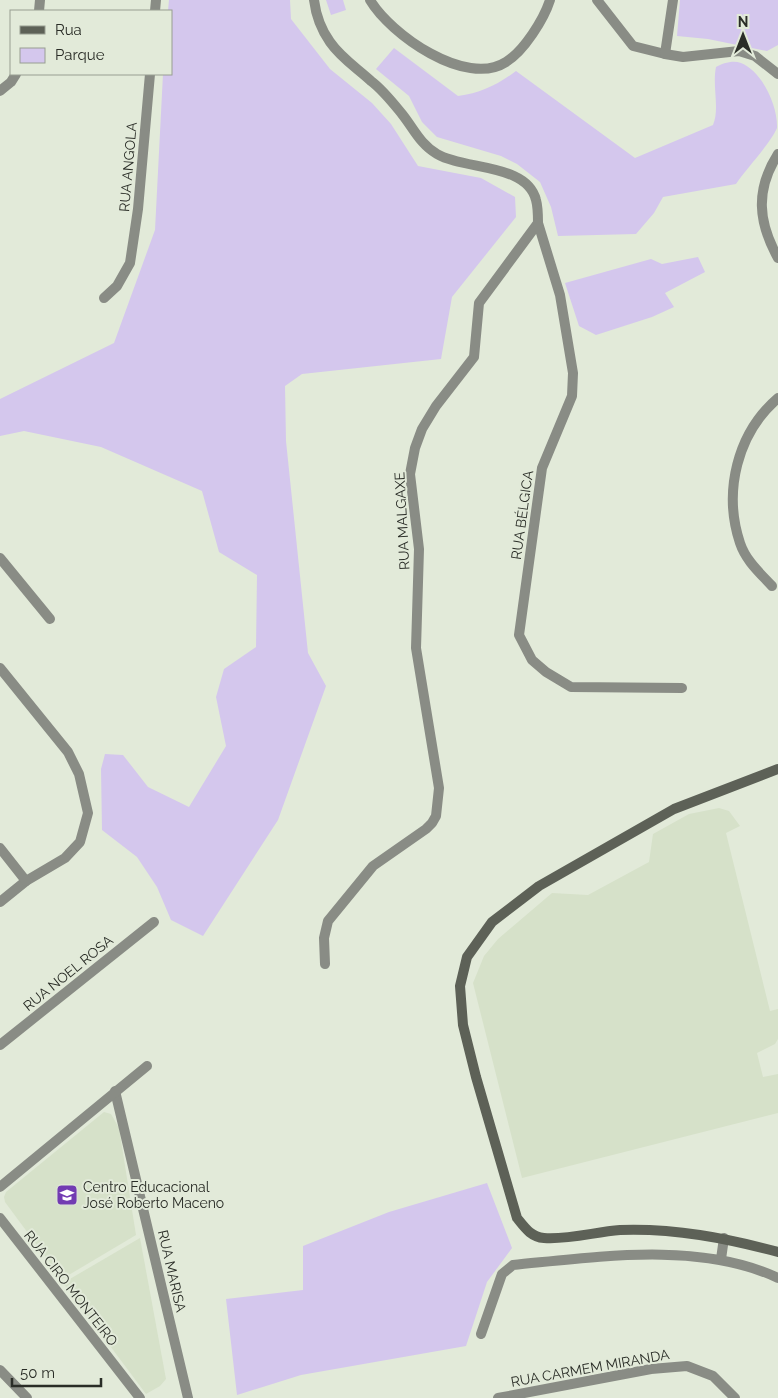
<svg xmlns="http://www.w3.org/2000/svg" width="778" height="1398" font-family="Raleway,sans-serif">
  <style>
    .built { fill: #d6e1c9 }
    .green { fill: #d4c7ed }
    .lines { fill: none; stroke-linecap: round; stroke-linejoin: round }
    .street { stroke: #898c85; stroke-width: 10 }
    .secondary { stroke: #5d6157; stroke-width: 10 }
    .labels { text-anchor: middle; stroke-width: 4; stroke-linejoin: round; paint-order: stroke }
    .street-label { font-size: 14px; fill: #2a2d27; stroke: #e2ead9 }
    .poi-label { font-size: 14px; fill: #2a2d27; stroke: #e2ead9; text-anchor: start }
  </style>
  <rect width="100%" height="100%" fill="#e2ead9"/>
  <!-- built -->
  <g class="built">
    <polygon points="719,808 729,811 740,826 726,833 770,1011 778,1009 778,1039 775,1044 757,1053 763,1077 778,1074 778,1113 522,1178 473,983 484,956 498,939 552,893 588,895 649,862 653,834 689,814"/>
    <polygon points="104,1112 111,1114 119,1128 136,1235 62,1279 5,1202 4,1197 6,1192"/>
    <polygon points="140,1238 166,1379 160,1386 146,1394 63,1283"/>
  </g>
  <!-- green -->
  <g class="green">
    <polygon points="169,0 290,0 291,19 330,69 372,103 391,124 418,166 481,178 515,197 516,217 452,297 441,359 302,374 285,386 286,441 308,653 326,686 278,820 203,936 171,920 157,887 137,857 102,830 101,769 105,754 123,755 148,787 189,807 226,746 216,697 224,669 256,647 257,575 219,552 202,491 101,447 24,431 0,436 0,399 114,343 155,230 163,74 171,74 171,11 168,11"/>
    <polygon points="326,0 343,0 346,10 331,15"/>
    <polygon points="680,0 778,0 778,45 767,51 708,39 677,36"/>
    <path d="M394,48L458,96C481,93 497,85 516,71L635,158L713,125C720,109 712,86 716,67C723,63 733,60 741,63C762,71 778,106 777,128C770,144 747,168 736,184L663,197L654,213L636,234L558,236L551,207L540,182L517,164L501,156L437,137L422,122L409,96L376,69Z"/>
    <polygon points="698,257 705,272 665,293 674,307 652,317 596,335 579,326 565,283 651,259 662,264"/>
    <polygon points="487,1183 512,1248 487,1282 466,1346 301,1375 237,1395 226,1299 303,1290 303,1246 389,1212"/>
  </g>
  <g class="lines">
    <!-- street -->
    <g class="street">
      <path d="M314,0C316,16 320,28 330,42C341,58 357,68 371,81C383,90 393,103 402,114C414,129 420,144 437,154C464,170 527,163 536,200C538,207 538,216 538,223L479,303L474,357L436,406L422,429L415,448L410,474L419,549L416,648L439,788L436,816L432,823L426,829L373,866L328,921L324,938L325,964"/>
      <path d="M370,0C390,34 466,88 506,62C524,51 544,19 550,0"/>
      <polyline points="597,0 633,46 665,54 683,57 739,51 755,56 778,74"/>
      <polyline points="39,11 40,0"/>
      <polyline points="155,11 156,0"/>
      <polyline points="665,54 673,0"/>
      <polyline points="0,91 11,82 16,74"/>
      <path d="M778,154C755,190 758,222 778,258"/>
      <polyline points="538,223 560,295 573,373 572,396 542,468 519,635 532,660 546,672 571,687 682,688"/>
      <polyline points="104,298 117,286 130,263 138,209 150,74"/>
      <polyline points="0,558 50,619"/>
      <path d="M772,586C760,573 746,561 740,543C723,492 737,433 778,398"/>
      <polyline points="0,668 68,752 79,774 88,813 80,842 65,858 26,881 0,902"/>
      <polyline points="0,848 26,881"/>
      <polyline points="0,1045 154,922"/>
      <polyline points="115,1091 188,1398"/>
      <polyline points="0,1187 147,1066"/>
      <polyline points="0,1218 140,1398"/>
      <polyline points="721,1259 724,1238"/>
      <path d="M481,1334L502,1274L513,1265C596,1257 700,1241 778,1278"/>
      <polyline points="0,1370 27,1398"/>
      <polyline points="498,1398 651,1369 687,1366 713,1376 735,1398"/>
    </g>
    <!-- secondary -->
    <path class="secondary" d="M778,769L674,809L539,886L492,922L467,957L460,986L463,1025L476,1077L517,1218C525,1228 531,1237 544,1238C568,1240 595,1232 620,1230C674,1228 726,1238 778,1252"/>
  </g>
  <!-- icons -->
  <defs>
    <g id="school-square" transform="scale(1.125)"><rect x="-9" y="-9" width="18" height="18" rx="4" fill="#723bb2" stroke="#e2ead9"/><path d="M0-5L7-2L0 1L-7-2ZM-4 1L0 2.5L4 1V4Q0 6-4 4Z" fill="#fff"/></g>
  </defs>
  <g fill-rule="evenodd">
    <use href="#school-square" x="67" y="1195"/>
  </g>
  <g class="labels">
    <!-- street labels -->
    <g class="street-label">
      <text transform="translate(128 167) rotate(-85)" y="5">RUA ANGOLA</text>
      <text transform="translate(522 515) rotate(-82)" y="5">RUA BÉLGICA</text>
      <text transform="translate(402 521) rotate(-93)" y="5">RUA MALGAXE</text>
      <text transform="translate(68 973) rotate(-39)" y="5">RUA NOEL ROSA</text>
      <text transform="translate(172 1271) rotate(77)" y="5">RUA MARISA</text>
      <text transform="translate(71 1288) rotate(52)" y="5">RUA CIRO MONTEIRO</text>
      <text transform="translate(590 1368) rotate(-10)" y="5">RUA CARMEM MIRANDA</text>
    </g>
    <!-- poi labels -->
    <g class="poi-label">
      <text x="83" y="1192">Centro Educacional<tspan x="83" dy="16">José Roberto Maceno</tspan></text>
    </g>
  </g>
  <!-- legend -->
  <rect x="10" y="10" width="162" height="65" fill="#e2ead9" stroke="#989e92"/>
  <rect x="20" y="26" width="25" height="8" fill="#5d6157" stroke="#989e92"/>
  <text x="55" y="35" font-size="15" fill="#2a2d27">Rua</text>
  <rect x="20" y="48" width="25" height="15" fill="#d4c7ed" stroke="#989e92"/>
  <text x="55" y="60" font-size="15" fill="#2a2d27">Parque</text>
  <!-- north arrow -->
  <g transform="translate(743 35)" stroke="#e2ead9" stroke-width="4" paint-order="stroke">
  <path d="M0-4L9 19L0 12L-9 19Z" fill="#2a2d27"/>
  <text y="-8" font-size="14" font-weight="bold" text-anchor="middle" fill="#2a2d27">N</text>
  </g>
  <!-- scale -->
  <path d="M12 1378v8h89v-8" fill="none" stroke="#2a2d27" stroke-width="2.5"/>
  <text x="20" y="1378" font-size="15" fill="#2a2d27" stroke="#e2ead9" stroke-width="4" paint-order="stroke">50 m</text>
</svg>
